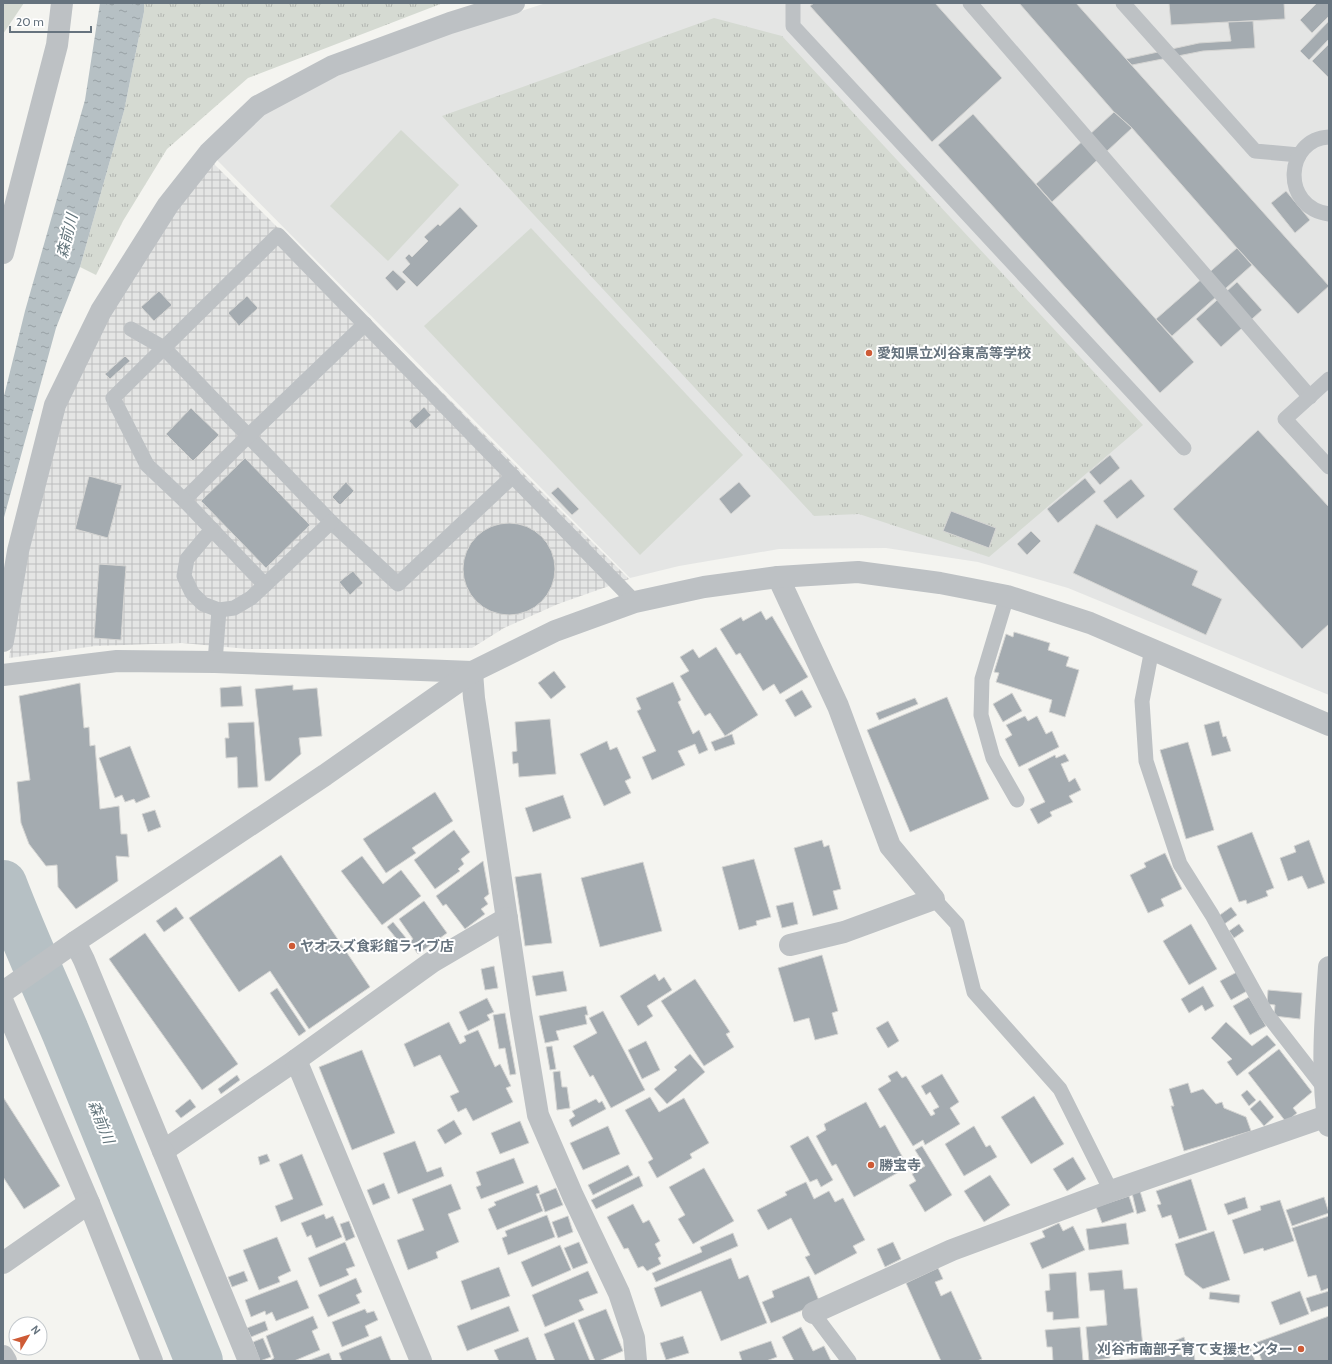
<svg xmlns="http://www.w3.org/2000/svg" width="1332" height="1364" font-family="Cabin,'Noto Sans JP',sans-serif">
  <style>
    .built { fill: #e4e5e4 }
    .industrial { fill: url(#industrial-grid) }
    .grass { fill: url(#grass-tufts) }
    .garden { fill: #d5dad2 }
    .water { fill: url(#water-ripples) }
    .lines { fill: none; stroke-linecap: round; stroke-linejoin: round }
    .river { stroke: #b6c0c4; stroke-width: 48 }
    .building { fill: #a4abb0; stroke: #d5d5d3 }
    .service { stroke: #bdc1c4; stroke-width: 15 }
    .minor { stroke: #bdc1c4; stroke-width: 22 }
    .tertiary { stroke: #bdc1c4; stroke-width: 22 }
    .poi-dot { fill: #ce5b36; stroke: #fff; stroke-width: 1.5 }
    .labels { text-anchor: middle; stroke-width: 4; stroke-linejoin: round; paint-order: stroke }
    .poi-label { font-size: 14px; font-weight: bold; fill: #66737e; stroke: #fff; text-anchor: start }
    .water-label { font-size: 15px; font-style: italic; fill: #62747b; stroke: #fff }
  </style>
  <defs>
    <pattern id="industrial-grid" width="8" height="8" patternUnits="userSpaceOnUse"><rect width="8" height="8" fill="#e4e5e4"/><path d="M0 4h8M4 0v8" fill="none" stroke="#bdbebe"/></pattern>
    <pattern id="grass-tufts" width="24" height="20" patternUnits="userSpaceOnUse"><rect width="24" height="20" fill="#d5dad2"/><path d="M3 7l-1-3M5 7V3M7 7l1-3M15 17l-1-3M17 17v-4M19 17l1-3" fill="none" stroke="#b1b5b0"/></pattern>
    <pattern id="water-ripples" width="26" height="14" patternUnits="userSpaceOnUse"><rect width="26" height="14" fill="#b6c0c4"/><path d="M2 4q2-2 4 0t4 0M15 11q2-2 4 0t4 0" fill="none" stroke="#98a0a4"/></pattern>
  </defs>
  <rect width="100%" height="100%" fill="#f4f4f0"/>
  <!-- built -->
  <polygon class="built" points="546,3 1329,3 1329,695 1068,588 978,562 886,548 779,549 679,566 630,578 216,159 264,114 335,77 452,33"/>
  <!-- industrial -->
  <polygon class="industrial" points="213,163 629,579 558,604 504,628 472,648 248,649 182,643 95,646 9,658 25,551 64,408 108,315 174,209"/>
  <!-- grass -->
  <g class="grass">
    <polygon points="144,3 443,3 248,78 167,149 123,221 96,275 80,267 124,111 144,12"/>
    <polygon points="714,18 782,36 1143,425 989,557 859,514 814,516 442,116"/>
  </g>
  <!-- garden -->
  <g class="garden">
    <polygon points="3,3 24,3 3,34"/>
    <polygon points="401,130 459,185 388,261 330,206"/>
    <polygon points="531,228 743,455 640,555 424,326"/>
  </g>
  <!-- water -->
  <polygon class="water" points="100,3 144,3 144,12 124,111 80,267 56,328 3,521 3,400 25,311 85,100"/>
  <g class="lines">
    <!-- river -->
    <path class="river" d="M3,884C22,934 44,982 65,1031C110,1141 155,1251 199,1361"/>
  </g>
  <!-- building -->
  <g class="building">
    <polygon points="814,3 935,3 1002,78 932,142 810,6"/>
    <polygon points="1019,3 1076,3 1329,286 1298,314 1237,248 1132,128 1114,112"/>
    <polygon points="1169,3 1284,3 1285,19 1171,25"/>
    <polygon points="1317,3 1329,3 1329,16 1312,33 1300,20"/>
    <polygon points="1253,21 1255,48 1203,51 1132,65 1126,59 1199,43 1231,41 1228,22"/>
    <polygon points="1329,21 1329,39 1309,60 1300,51"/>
    <polygon points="1329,44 1329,78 1312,61"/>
    <polygon points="1114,112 1132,128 1052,202 1036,184"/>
    <polygon points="973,114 1194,362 1160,393 938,145"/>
    <polygon points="1286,191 1310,220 1295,233 1271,203"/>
    <polygon points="460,207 478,226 417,287 402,272 410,264 405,258 409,254 412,257 428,241 424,237 438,224 440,226"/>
    <polygon points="1237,248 1252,265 1172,336 1156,319"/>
    <polygon points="393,270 406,282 397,291 385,278"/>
    <polygon points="1237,282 1262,310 1221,347 1196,319"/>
    <polygon points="159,291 172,305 154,321 141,307"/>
    <polygon points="247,296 258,308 239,326 228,313"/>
    <polygon points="125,356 130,361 110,379 105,374"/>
    <polygon points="424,407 431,415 416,429 409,421"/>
    <polygon points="191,408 219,435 193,461 166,434"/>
    <polygon points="1258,430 1329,507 1329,624 1302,649 1173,509"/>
    <polygon points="1110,455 1120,468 1100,485 1089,472"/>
    <polygon points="245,458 310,525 266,568 201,501"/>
    <polygon points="89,476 122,485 108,538 75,529"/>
    <polygon points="1085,478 1096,492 1058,523 1047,509"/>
    <polygon points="1131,479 1145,496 1117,519 1103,501"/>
    <polygon points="346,482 354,491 340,505 332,497"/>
    <polygon points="739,482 751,496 731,514 719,499"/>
    <polygon points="558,487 579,509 572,515 551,493"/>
    <polygon points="951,511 996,528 989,548 943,531"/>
    <circle cx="509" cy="569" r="46"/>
    <polygon points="1096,524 1198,571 1192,585 1222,599 1206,635 1073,573"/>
    <polygon points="1031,531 1041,541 1027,555 1017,544"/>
    <polygon points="99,564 126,566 121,640 94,638"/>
    <polygon points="353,571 363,583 350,595 339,582"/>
    <polygon points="761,611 766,620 772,616 808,677 780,694 774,684 763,691 740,653 736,655 720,629 741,617 743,621"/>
    <polygon points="1014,632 1050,643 1048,650 1069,657 1066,666 1079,670 1065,717 1049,712 1052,700 996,682 999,673 994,672 1006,634 1013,637"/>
    <polygon points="716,647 758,715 725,736 710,713 705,716 680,676 689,671 680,657 693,649 699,658"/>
    <polygon points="554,671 566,687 551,699 538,683"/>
    <polygon points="673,682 681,700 678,702 693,734 699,730 708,750 699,754 695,744 678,751 685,765 652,780 642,757 656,751 637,711 641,709 636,698"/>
    <polygon points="80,683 84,728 89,727 90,746 95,745 100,809 119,806 121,834 127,834 129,857 116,856 118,881 76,909 58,887 57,865 46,866 29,844 21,823 17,782 30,780 19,696"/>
    <polygon points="293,685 293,690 317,688 322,736 299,738 301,754 270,781 265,781 255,689"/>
    <polygon points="241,686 243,706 221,707 220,688"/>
    <polygon points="802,690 812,707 795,717 785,700"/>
    <polygon points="1012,693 1022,711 1003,722 993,704"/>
    <polygon points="947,697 989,799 910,832 867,730"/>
    <polygon points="915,698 918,704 879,720 876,713"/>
    <polygon points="1025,716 1028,721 1037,716 1046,734 1052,731 1059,747 1019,767 1005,739 1012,735 1006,725"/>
    <polygon points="550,719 556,774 519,777 518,763 513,764 512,752 517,751 515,722"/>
    <polygon points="1219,721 1223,737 1226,736 1231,751 1212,756 1204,725"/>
    <polygon points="254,722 258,787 238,788 237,757 226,758 225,738 229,738 228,723"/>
    <polygon points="732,734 735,744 715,751 711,742"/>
    <polygon points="607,741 610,750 617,747 631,778 625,781 631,793 604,806 580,754"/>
    <polygon points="1188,742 1214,830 1186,839 1160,750"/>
    <polygon points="130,746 150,797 136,803 134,799 125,802 122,795 115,798 99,758"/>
    <polygon points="1065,754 1069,761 1061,764 1069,782 1075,778 1081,790 1069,796 1073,802 1050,812 1052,816 1038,824 1030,809 1045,802 1028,769 1055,755 1056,758"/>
    <polygon points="435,792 453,821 412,848 416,853 386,873 363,839"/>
    <polygon points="563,795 571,818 533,832 525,808"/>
    <polygon points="155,810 161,827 148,832 142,814"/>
    <polygon points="454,830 470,852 461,859 464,864 458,869 460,871 435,889 414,860"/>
    <polygon points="1252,832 1274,888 1266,891 1268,896 1247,904 1246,900 1239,902 1217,846"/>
    <polygon points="822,840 824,847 829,845 841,889 833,891 838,909 813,916 794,848"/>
    <polygon points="1309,840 1325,883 1308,889 1302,876 1288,881 1280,858 1296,852 1294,846"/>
    <polygon points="1165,853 1182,889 1161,899 1164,906 1148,913 1130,875 1146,867 1144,863"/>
    <polygon points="281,855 370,987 309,1029 270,971 239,992 189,918"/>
    <polygon points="362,856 383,884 401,870 421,896 382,925 341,871"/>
    <polygon points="754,859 771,917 756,921 757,925 739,930 722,867"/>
    <polygon points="483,861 489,894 484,898 488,904 481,909 485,914 465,929 446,904 443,906 436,896"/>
    <polygon points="643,862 662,931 600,947 581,878"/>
    <polygon points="541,873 552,943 525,946 515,877"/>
    <polygon points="424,901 447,933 418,954 409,942 413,939 399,919"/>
    <polygon points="793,902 798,924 782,928 776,906"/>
    <polygon points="176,907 184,918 164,932 156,921"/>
    <polygon points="1231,907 1237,915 1223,925 1217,917"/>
    <polygon points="393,922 406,938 400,943 387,927"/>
    <polygon points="1191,924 1217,969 1189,985 1163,941"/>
    <polygon points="1239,924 1244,931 1234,938 1229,931"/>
    <polygon points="145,933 238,1064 202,1090 109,959"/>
    <polygon points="822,955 838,1011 832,1013 838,1034 815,1040 809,1018 794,1022 778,968"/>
    <polygon points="494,966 498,988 485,990 481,969"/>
    <polygon points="563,971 567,991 536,996 532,976"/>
    <polygon points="1237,972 1247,991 1231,1000 1220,981"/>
    <polygon points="655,974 659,981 664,977 672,990 647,1006 653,1016 638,1026 620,996"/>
    <polygon points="695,979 730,1032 726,1034 734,1047 704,1066 661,1001"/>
    <polygon points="1203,986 1214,1006 1205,1011 1202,1005 1189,1013 1181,999"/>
    <polygon points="277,988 306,1031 299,1036 270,993"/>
    <polygon points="1268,990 1302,993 1300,1019 1274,1016 1275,1005 1267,1004"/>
    <polygon points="1249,997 1266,1026 1250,1035 1233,1006"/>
    <polygon points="487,998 494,1012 487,1015 490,1020 468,1031 459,1012"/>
    <polygon points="586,1006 588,1015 585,1015 587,1024 556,1031 559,1040 545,1043 539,1016"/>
    <polygon points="603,1011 645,1090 611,1108 593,1075 590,1077 573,1046 597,1033 589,1018"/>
    <polygon points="505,1013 516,1074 510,1075 505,1048 499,1049 493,1015"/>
    <polygon points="888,1021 899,1041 888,1048 876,1028"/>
    <polygon points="449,1022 460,1044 466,1041 464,1036 478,1030 495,1067 500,1064 511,1086 506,1088 513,1102 473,1121 466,1108 458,1112 450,1096 459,1092 440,1055 414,1067 404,1044"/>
    <polygon points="1226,1022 1252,1046 1267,1035 1276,1045 1237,1076 1227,1062 1232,1059 1211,1038"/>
    <polygon points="646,1041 660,1070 642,1079 628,1050"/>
    <polygon points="552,1046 556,1069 550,1070 546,1047"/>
    <polygon points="1279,1049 1312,1092 1293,1108 1297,1113 1286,1122 1248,1073"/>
    <polygon points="362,1050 395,1133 352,1150 319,1067"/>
    <polygon points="690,1054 705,1072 667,1104 654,1089 677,1070 674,1067"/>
    <polygon points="560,1071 562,1087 567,1087 570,1108 557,1110 553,1072"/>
    <polygon points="897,1071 902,1078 906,1076 931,1116 935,1114 933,1110 939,1107 930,1092 926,1095 921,1086 942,1074 959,1102 950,1108 960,1124 925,1145 923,1140 913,1146 878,1089 891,1081 888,1076"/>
    <polygon points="237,1075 240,1080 221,1094 218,1089"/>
    <polygon points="1188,1083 1191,1093 1203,1089 1216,1104 1222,1102 1224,1108 1246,1117 1251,1131 1184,1151 1171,1106 1174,1106 1169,1089"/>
    <polygon points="1247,1090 1256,1100 1249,1106 1241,1095"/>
    <polygon points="1034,1096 1064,1144 1031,1164 1001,1117"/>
    <polygon points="3,1097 60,1186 24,1209 3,1177"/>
    <polygon points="650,1097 659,1112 684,1098 709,1143 690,1154 692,1158 657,1178 648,1162 653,1159 625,1110"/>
    <polygon points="190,1099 196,1107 181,1118 175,1111"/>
    <polygon points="596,1099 599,1103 602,1101 606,1109 572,1127 569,1120 575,1116 572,1111"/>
    <polygon points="1260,1100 1274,1117 1264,1126 1250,1109"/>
    <polygon points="866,1102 880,1128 885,1125 908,1167 854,1197 836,1164 832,1166 816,1136 826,1130 824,1124"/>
    <polygon points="454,1120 462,1134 445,1144 437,1130"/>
    <polygon points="520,1121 529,1143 500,1154 491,1133"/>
    <polygon points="608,1126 620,1154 583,1170 570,1143"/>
    <polygon points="974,1126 986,1147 990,1145 997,1157 964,1176 945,1144"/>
    <polygon points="808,1136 833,1180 821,1187 817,1179 810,1182 790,1146"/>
    <polygon points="415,1141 427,1172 441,1167 444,1176 398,1194 383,1153"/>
    <polygon points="922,1146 952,1195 925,1212 909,1185 916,1181 912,1174 925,1166 915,1150"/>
    <polygon points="267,1154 270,1161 260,1165 258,1157"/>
    <polygon points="302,1154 323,1205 281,1222 275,1206 293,1199 279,1164"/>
    <polygon points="1073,1157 1086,1179 1067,1191 1053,1169"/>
    <polygon points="514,1158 524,1183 481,1199 476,1187 481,1185 476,1172"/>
    <polygon points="628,1165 633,1175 593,1195 588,1185"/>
    <polygon points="704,1168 734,1221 693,1244 678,1219 685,1215 669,1187"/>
    <polygon points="990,1175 1010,1205 984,1222 964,1191"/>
    <polygon points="639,1176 643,1186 596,1209 591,1200"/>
    <polygon points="1191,1179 1207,1230 1179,1239 1171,1215 1162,1218 1157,1205 1161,1204 1156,1191"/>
    <polygon points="806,1182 814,1199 829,1191 835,1202 843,1198 865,1240 853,1246 857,1253 815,1275 805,1257 810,1255 791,1218 768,1230 757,1210 787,1195 785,1192"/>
    <polygon points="384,1183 390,1198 373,1205 367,1190"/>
    <polygon points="451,1184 461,1209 448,1214 459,1242 436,1252 438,1258 408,1270 397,1240 424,1230 412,1199"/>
    <polygon points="537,1185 540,1193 536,1194 543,1211 497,1230 488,1209 496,1205 494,1202"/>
    <polygon points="556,1188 563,1205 545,1212 539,1195"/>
    <polygon points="1140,1191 1146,1211 1137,1214 1132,1193"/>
    <polygon points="1129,1196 1134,1212 1102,1223 1096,1207"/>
    <polygon points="1245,1197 1248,1208 1228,1215 1224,1204"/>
    <polygon points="1324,1197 1329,1213 1292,1226 1286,1210"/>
    <polygon points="1280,1200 1294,1241 1264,1251 1263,1248 1244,1254 1232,1220 1261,1210 1260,1206"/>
    <polygon points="633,1204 643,1223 649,1220 660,1241 655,1244 661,1256 658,1258 661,1264 647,1271 643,1266 638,1268 628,1248 624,1249 607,1217"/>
    <polygon points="324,1214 326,1219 333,1216 342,1237 316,1248 311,1235 307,1237 301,1223"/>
    <polygon points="547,1215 555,1237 508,1255 502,1238 507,1236 505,1231"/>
    <polygon points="568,1216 573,1232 558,1238 552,1222"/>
    <polygon points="1329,1216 1329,1288 1321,1291 1316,1275 1308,1277 1292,1228"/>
    <polygon points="349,1221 355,1237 346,1241 340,1224"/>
    <polygon points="1059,1223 1063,1231 1073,1226 1085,1250 1042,1269 1030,1243 1045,1237 1042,1231"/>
    <polygon points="1126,1223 1129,1244 1089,1250 1086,1229"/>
    <polygon points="1214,1231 1230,1280 1203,1289 1185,1275 1175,1244"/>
    <polygon points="733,1233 738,1246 656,1282 652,1273 702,1252 700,1247"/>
    <polygon points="277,1237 291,1271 278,1277 280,1282 259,1290 243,1250"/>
    <polygon points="345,1242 355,1266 346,1269 349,1275 320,1287 308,1258"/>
    <polygon points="579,1242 588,1263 573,1269 564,1248"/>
    <polygon points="893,1242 901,1259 885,1267 877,1249"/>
    <polygon points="560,1245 571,1270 532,1287 521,1262"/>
    <polygon points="731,1258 739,1279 748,1275 767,1323 721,1341 701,1291 661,1307 654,1288"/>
    <polygon points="499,1267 510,1296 471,1310 461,1281"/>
    <polygon points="938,1268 943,1279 935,1282 941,1296 951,1291 982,1359 977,1361 941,1361 906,1283"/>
    <polygon points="1122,1270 1124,1289 1137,1288 1143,1347 1110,1350 1110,1358 1089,1361 1086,1327 1107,1325 1104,1290 1090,1291 1088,1273"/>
    <polygon points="244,1271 248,1281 232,1287 228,1277"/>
    <polygon points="588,1271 598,1293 579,1300 584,1310 545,1327 532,1295"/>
    <polygon points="1076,1272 1079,1318 1053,1320 1053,1312 1047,1312 1045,1291 1050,1290 1049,1274"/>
    <polygon points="809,1276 820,1303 771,1323 762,1302 774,1297 772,1291"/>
    <polygon points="356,1278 362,1292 356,1295 360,1303 328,1317 318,1295"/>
    <polygon points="297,1280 309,1308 276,1321 272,1312 266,1315 265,1311 251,1317 245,1300"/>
    <polygon points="1300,1291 1309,1314 1280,1325 1271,1302"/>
    <polygon points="1329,1291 1329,1306 1311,1312 1306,1298"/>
    <polygon points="1210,1292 1240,1295 1239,1303 1209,1299"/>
    <polygon points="509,1306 519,1331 467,1351 457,1326"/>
    <polygon points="365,1309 367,1313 374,1311 378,1320 365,1326 369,1336 342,1347 332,1322"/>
    <polygon points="606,1309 623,1351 599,1361 595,1361 578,1320"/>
    <polygon points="313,1316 318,1328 312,1331 320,1350 294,1361 271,1361 271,1360 274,1358 266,1336"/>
    <polygon points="1329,1316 1329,1361 1262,1361 1255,1343"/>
    <polygon points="265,1321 268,1330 251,1337 247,1328"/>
    <polygon points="574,1322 590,1361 555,1361 544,1334"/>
    <polygon points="801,1327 813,1351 824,1346 831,1361 794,1361 782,1337"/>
    <polygon points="1080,1327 1083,1361 1053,1361 1052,1347 1047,1347 1045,1330"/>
    <polygon points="381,1336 391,1361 341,1361 342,1361 339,1353"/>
    <polygon points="683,1336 689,1353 666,1360 660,1343"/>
    <polygon points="528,1337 537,1361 499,1361 494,1350"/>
    <polygon points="1184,1337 1187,1347 1178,1351 1174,1341"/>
    <polygon points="263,1338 271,1357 260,1361 253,1342"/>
    <polygon points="771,1341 777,1357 766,1361 742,1361 739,1352"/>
    <polygon points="1249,1344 1255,1361 1224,1361 1222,1354"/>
    <polygon points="329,1353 332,1361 307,1361"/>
    <polygon points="1194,1353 1195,1361 1119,1361 1119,1360"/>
  </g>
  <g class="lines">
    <!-- service -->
    <g class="service">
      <polyline points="793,3 793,26 1184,448"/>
      <polyline points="970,3 1310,397"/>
      <polyline points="1123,3 1255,151 1299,155"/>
      <path d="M1329,137C1285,139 1280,207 1329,214"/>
      <polyline points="131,329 164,348 331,522 398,584 513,476"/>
      <polyline points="1329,379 1285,419 1329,467"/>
      <polyline points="184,500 248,436 365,324"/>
      <polyline points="331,522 265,585 184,500 147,465 113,398 278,235 635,602"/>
      <polyline points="212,529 187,559 184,576 192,593 203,604 219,610"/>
      <polyline points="1007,596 982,679 981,715 993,758 1017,800"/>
      <polyline points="1152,649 1142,701 1146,761 1180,864 1212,915 1266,1013 1325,1089"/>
      <polyline points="215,662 219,610 234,608 251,598 265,585"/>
      <polyline points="934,899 957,924 974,992 1060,1089 1111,1191"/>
      <polyline points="813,1313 849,1361"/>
    </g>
    <!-- minor -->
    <g class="minor">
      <polyline points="3,253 57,45 62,3"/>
      <polyline points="778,577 838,706 890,846 934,899 844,932 790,945"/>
      <polyline points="3,641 18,551 55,405 101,311 168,205 209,153 258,106 333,66 450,23 514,3"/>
      <polyline points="3,675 117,661 215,662 472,672 474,698 521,1013 538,1115 573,1196 619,1293 634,1338 636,1361"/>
      <polyline points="75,942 84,960 163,1151 296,1060 421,1361"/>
      <path d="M1329,967C1325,1020 1321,1074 1329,1126"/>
      <polyline points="3,1002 89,1203 152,1361"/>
      <polyline points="296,1060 432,962 507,918"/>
      <polyline points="163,1151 249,1361"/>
      <polyline points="3,1263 89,1203"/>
      <polyline points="813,1313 952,1250 1111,1191 1327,1116"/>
      <polyline points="3,1356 6,1361"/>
    </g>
    <!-- tertiary -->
    <polyline class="tertiary" points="3,992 75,942 325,775 472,672 555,631 635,602 704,587 778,577 858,572 940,583 1007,596 1090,623 1329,725"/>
  </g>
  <!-- markers -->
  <g class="poi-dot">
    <circle cx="869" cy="353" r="4"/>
    <circle cx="292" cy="946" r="4"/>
    <circle cx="871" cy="1165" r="4"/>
    <circle cx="1301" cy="1349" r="4"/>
  </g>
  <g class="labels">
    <!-- poi labels -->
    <g class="poi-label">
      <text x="877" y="358">愛知県立刈谷東高等学校</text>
      <text x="300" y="951">ヤオスズ食彩館ライブ店</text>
      <text x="879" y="1170">勝宝寺</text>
      <text x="1293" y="1354" text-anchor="end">刈谷市南部子育て支援センター</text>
    </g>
    <!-- water labels -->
    <g class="water-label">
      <text transform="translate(67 236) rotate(-76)" y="5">森前川</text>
      <text transform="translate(101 1122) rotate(68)" y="5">森前川</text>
    </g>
  </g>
  <!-- border -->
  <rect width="1332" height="1364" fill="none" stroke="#66737e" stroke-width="8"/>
  <!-- north arrow -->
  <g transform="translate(28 1336) rotate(52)"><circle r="19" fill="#ffffff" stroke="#c2c7cb"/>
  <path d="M0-3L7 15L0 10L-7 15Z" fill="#ce5b36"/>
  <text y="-6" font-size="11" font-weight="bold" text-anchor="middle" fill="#66737e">N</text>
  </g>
  <!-- scale -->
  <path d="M10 26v6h81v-6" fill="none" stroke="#66737e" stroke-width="2"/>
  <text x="16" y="26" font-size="12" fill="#66737e" stroke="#ffffff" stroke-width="3" paint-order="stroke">20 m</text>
</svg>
